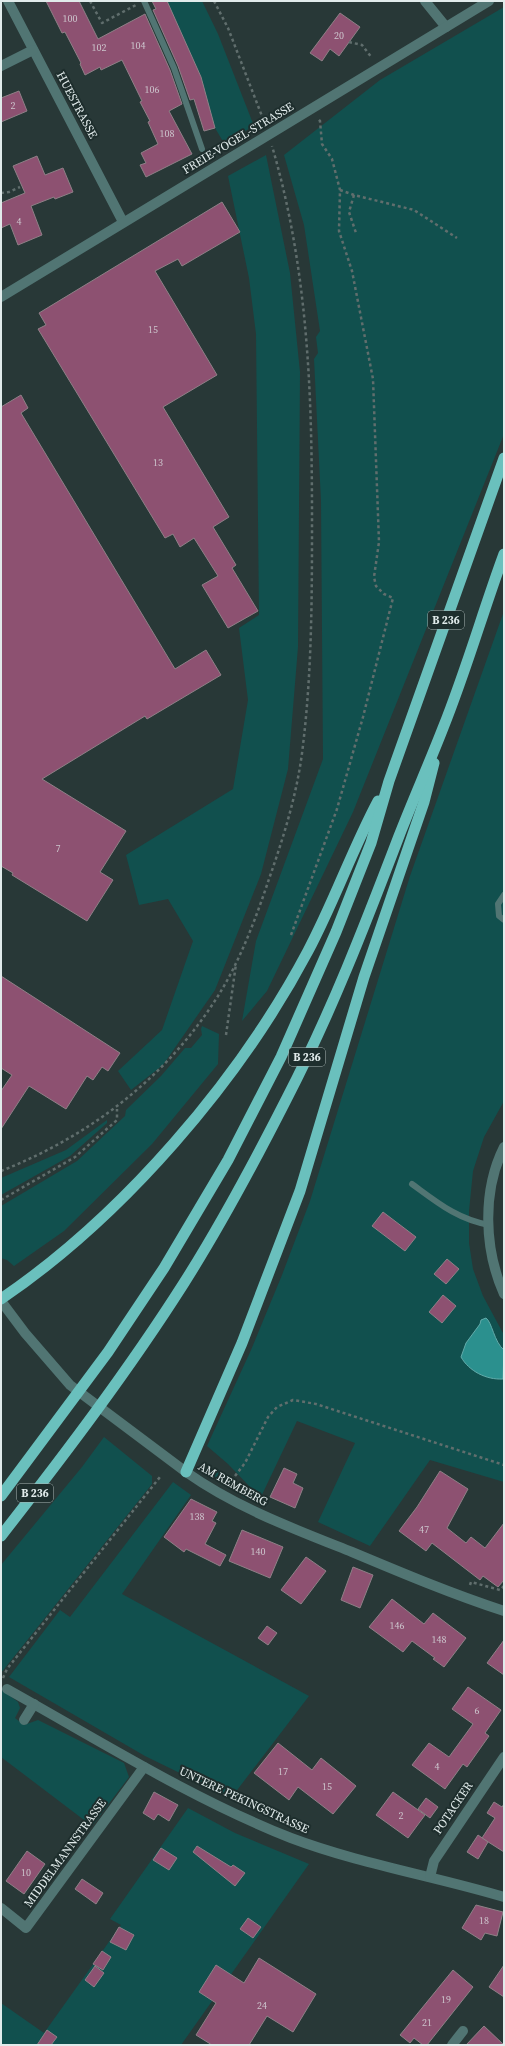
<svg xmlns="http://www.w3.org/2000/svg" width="505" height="2046" font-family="'Source Serif 4',serif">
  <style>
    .green { fill: #11504e }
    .water { fill: #2b908e; stroke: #62abaa }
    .building { fill: #8d5171; stroke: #8f8087 }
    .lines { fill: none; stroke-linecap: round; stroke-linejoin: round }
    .path { stroke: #606e6d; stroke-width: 2.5; stroke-dasharray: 3 3; stroke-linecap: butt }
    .service { stroke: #517573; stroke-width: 6 }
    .minor { stroke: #517573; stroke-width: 10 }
    .tertiary { stroke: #517573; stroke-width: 10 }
    .trunk { stroke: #6ac0bd; stroke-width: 11 }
    .labels { text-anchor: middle; stroke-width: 4; stroke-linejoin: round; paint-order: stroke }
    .number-label { font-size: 10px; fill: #ccc4cc }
    .shield { fill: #1e2e2d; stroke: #a6b2b2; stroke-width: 1 }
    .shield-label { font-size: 11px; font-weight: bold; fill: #e1ebeb }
    .street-label { font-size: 12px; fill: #e1ebeb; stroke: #1e2e2d }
  </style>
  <rect width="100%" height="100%" fill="#283837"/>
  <!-- green -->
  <g class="green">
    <polygon points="167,1 202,1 218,34 254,126 224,143 215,128"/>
    <polygon points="504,7 504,434 353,812 267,991 242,1021 256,941 323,759 321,501 314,359 318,353 316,337 320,331 304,225 284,155 380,80"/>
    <polygon points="266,155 290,273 300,372 298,647 288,769 261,874 215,990 163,1065 131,1090 118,1071 162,1030 193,941 168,899 139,905 126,855 233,789 248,700 239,628 259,615 256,334 249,278 228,176"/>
    <polygon points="504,611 504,1101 484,1137 473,1171 469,1211 469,1243 473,1269 483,1296 504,1335 504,1482 430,1460 370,1546 318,1522 355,1443 297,1421 259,1501 252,1489 228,1464 207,1446 251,1350 282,1275 310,1201 410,876"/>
    <polygon points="202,1026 219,1034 218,1064 152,1144 64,1231 14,1266 7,1260 1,1258 1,1206 77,1161 125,1116 126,1110 161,1076 185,1048 191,1048 202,1035 201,1029"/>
    <polygon points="107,1120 107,1123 70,1156 1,1195 1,1178 66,1150"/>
    <polygon points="104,1437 152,1476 152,1484 1,1673 1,1565 82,1467"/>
    <polygon points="220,1470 237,1485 247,1499 211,1476 216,1471"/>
    <polygon points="173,1482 191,1495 122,1594 309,1696 231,1798 145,1756 9,1677 60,1610 70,1617"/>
    <polygon points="1,1689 18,1702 20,1708 15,1718 24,1725 38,1720 124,1763 129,1777 92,1826 1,1757"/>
    <polygon points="188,1808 235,1833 309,1864 181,2045 1,2045 1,2003 44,2033 121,1925 110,1919"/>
  </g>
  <!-- water -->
  <path class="water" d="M486,1318C492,1322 494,1342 504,1350L503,1379C486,1380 469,1371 461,1357L466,1343L480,1324L481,1320Z"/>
  <!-- building -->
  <g class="building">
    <polygon points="46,1 79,1 98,39 145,14 170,70 182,104 169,111 192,154 146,177 140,165 146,163 141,153 158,144 148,122 150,121 140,102 142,101 122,60 101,70 100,67 85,75 80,64 81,63 65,32 62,33"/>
    <polygon points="152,1 167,1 201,77 215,128 204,131 194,99 190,100 178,66 153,10 156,9"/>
    <polygon points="340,13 360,27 339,56 330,49 322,61 310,53"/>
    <polygon points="19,91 27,111 1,122 1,98"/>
    <polygon points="37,156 45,175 63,168 73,192 55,199 54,197 31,206 42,235 18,245 10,224 1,228 1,203 25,193 13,166"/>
    <polygon points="222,202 240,232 182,266 178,259 155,271 217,375 163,407 229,517 213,527 236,565 232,568 258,611 228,628 202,585 218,576 194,538 180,547 173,534 165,538 38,329 46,325 39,313"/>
    <polygon points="21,395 28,408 21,413 175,669 206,650 221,675 147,719 145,716 42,779 126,831 100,872 113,880 87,921 12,875 13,873 1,866 1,407"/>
    <polygon points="1,976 120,1053 108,1071 102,1067 93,1080 87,1076 66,1109 29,1086 1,1129 1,1091 12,1075 1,1068"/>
    <polygon points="383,1212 416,1237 405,1251 372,1226"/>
    <polygon points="447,1259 459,1269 446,1284 434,1274"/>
    <polygon points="443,1295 456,1306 442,1323 429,1312"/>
    <polygon points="284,1468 297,1474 293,1483 303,1488 295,1508 270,1497"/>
    <polygon points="440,1471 468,1489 447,1528 466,1543 471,1537 485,1548 504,1523 504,1580 498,1587 483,1576 480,1580 432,1543 426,1551 399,1531 417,1507"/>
    <polygon points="191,1499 217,1512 212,1521 216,1523 205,1544 226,1555 220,1566 186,1549 184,1552 164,1537"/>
    <polygon points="242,1530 283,1547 270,1578 229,1561"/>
    <polygon points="306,1557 326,1571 301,1604 281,1590"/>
    <polygon points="353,1567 373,1575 360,1608 341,1600"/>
    <polygon points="392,1599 424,1624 433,1613 466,1638 444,1667 433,1659 435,1658 412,1641 403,1652 369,1627"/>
    <polygon points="267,1626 277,1633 268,1645 258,1638"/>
    <polygon points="504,1640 504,1675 487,1663"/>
    <polygon points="468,1687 501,1710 485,1733 489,1736 467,1767 463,1764 445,1789 412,1765 429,1743 449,1757 473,1724 452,1709"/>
    <polygon points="278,1743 312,1770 321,1758 356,1786 333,1814 298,1787 289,1800 254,1773"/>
    <polygon points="154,1792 178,1805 169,1821 158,1814 154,1820 143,1813"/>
    <polygon points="393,1792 425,1815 408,1838 376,1815"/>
    <polygon points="426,1798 438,1807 430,1818 418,1809"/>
    <polygon points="494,1802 502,1807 504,1804 504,1852 482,1838 495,1818 487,1813"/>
    <polygon points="478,1835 488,1842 478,1859 467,1852"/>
    <polygon points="197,1846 231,1867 233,1865 245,1873 235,1886 193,1852"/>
    <polygon points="161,1848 177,1858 169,1870 153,1860"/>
    <polygon points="27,1851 45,1864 24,1894 6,1881"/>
    <polygon points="82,1879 103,1893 96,1904 75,1889"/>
    <polygon points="476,1905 503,1912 497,1936 485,1933 481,1940 462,1928"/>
    <polygon points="248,1918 261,1927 253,1938 240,1929"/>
    <polygon points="119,1927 134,1935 126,1950 110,1942"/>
    <polygon points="102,1951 111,1957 103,1970 93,1964"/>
    <polygon points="259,1958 316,1994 293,2032 267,2016 249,2045 212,2045 196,2035 216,2003 199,1992 216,1965 244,1983"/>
    <polygon points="504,1965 504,1997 489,1987"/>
    <polygon points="95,1966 104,1973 94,1987 85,1980"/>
    <polygon points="453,1970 473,1987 427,2045 423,2045 414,2038 410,2043 400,2035"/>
    <polygon points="484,2026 504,2045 466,2045"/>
    <polygon points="47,2030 57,2037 51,2045 37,2045"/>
  </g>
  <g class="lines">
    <!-- path -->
    <g class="path">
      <polyline points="90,1 102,23 136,5"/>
      <polyline points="214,1 228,28 265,124"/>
      <polyline points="349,42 362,45 372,58"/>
      <polyline points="340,190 354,195 414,210 457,238"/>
      <polyline points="1,193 9,192 20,187"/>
      <polyline points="354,195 349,212 356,233"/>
      <polyline points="291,935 337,809 363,717 393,598 384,594 376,586 374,577 379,542 373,379 352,271 339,231 340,190 332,159 322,144 320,121 317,118"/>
      <polyline points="226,1035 236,964"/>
      <path d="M1,1171C90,1136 167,1077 218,996C240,961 256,918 269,879C284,836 298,791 303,745C312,670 312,594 312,519C312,392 308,269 272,146"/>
      <polyline points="1,1200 75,1157 117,1120 117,1109"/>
      <polyline points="235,1476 245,1463 268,1417 277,1407 293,1400 316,1404 504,1465"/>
      <polyline points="470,1585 471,1582 500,1590 504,1586"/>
      <polyline points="3,1678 7,1669 160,1477"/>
    </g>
    <!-- service -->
    <g class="service">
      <polyline points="144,1 174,68 202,149"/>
      <polyline points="504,895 498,904 499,916 504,920"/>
      <path d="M412,1184C438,1203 457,1219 489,1225"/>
    </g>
    <!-- minor -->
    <g class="minor">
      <polyline points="8,1 123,222"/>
      <polyline points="425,1 446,27"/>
      <polyline points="1,66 33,50"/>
      <path d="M504,1147C482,1191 484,1249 504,1294"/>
      <path d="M186,1472C237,1508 294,1529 352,1552C402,1573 452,1594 504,1611"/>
      <path d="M7,1689C100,1741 192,1799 291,1838C360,1864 434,1876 504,1897"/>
      <polyline points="24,1720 34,1704"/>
      <polyline points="430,1877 434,1861 504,1757"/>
      <polyline points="1,1908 26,1928 144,1767"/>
      <polyline points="452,2045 463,2031"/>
    </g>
    <!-- tertiary -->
    <g class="tertiary">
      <polyline points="1,297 489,1"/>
      <polyline points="1,1301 25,1333 70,1385 186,1472"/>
    </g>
    <!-- trunk -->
    <g class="trunk">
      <path d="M1,1299C123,1216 239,1081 308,951C334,902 352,850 378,801"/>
      <polyline points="186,1472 242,1343 300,1191 364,977 424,802 434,763"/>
      <polyline points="1,1496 108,1352 164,1268 228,1160 281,1057 336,932 371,843 389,781 504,458"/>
      <path d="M1,1536C65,1454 128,1371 184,1283C222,1223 255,1161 287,1098C331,1013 365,925 399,836C413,800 429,764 443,728C466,671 483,611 504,554"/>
    </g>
  </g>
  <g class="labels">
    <!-- number labels -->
    <g class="number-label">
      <text x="70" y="22">100</text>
      <text x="339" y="39">20</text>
      <text x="138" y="49">104</text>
      <text x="99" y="51">102</text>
      <text x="152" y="93">106</text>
      <text x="13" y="109">2</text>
      <text x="167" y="137">108</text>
      <text x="19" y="225">4</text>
      <text x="153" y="333">15</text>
      <text x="158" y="466">13</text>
      <text x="58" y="852">7</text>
      <text x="197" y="1520">138</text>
      <text x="424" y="1533">47</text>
      <text x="258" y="1555">140</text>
      <text x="397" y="1629">146</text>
      <text x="439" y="1643">148</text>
      <text x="477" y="1714">6</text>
      <text x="437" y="1770">4</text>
      <text x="283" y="1775">17</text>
      <text x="327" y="1790">15</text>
      <text x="401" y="1819">2</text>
      <text x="26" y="1876">10</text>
      <text x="484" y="1924">18</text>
      <text x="446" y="2003">19</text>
      <text x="262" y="2009">24</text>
      <text x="427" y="2026">21</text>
    </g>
    <!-- shield labels -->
    <g class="shield">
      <rect x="428" y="611" width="36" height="18" rx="3"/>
      <rect x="289" y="1048" width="36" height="18" rx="3"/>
      <rect x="17" y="1484" width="36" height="18" rx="3"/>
    </g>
    <g class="shield-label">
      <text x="446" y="624">B 236</text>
      <text x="307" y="1061">B 236</text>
      <text x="35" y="1497">B 236</text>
    </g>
    <!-- street labels -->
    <g class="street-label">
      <text transform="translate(77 105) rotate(62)" y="4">HUESTRASSE</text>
      <text transform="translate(238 138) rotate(-31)" y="4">FREIE-VOGEL-STRASSE</text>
      <text transform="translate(233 1484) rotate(29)" y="4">AM REMBERG</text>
      <text transform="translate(244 1800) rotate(25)" y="4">UNTERE PEKINGSTRASSE</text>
      <text transform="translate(453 1808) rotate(-56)" y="4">POTACKER</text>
      <text transform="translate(65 1853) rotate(-54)" y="4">MIDDELMANNSTRASSE</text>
    </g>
  </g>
  <!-- border -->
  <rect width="505" height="2046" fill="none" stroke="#e1ebeb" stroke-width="4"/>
</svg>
